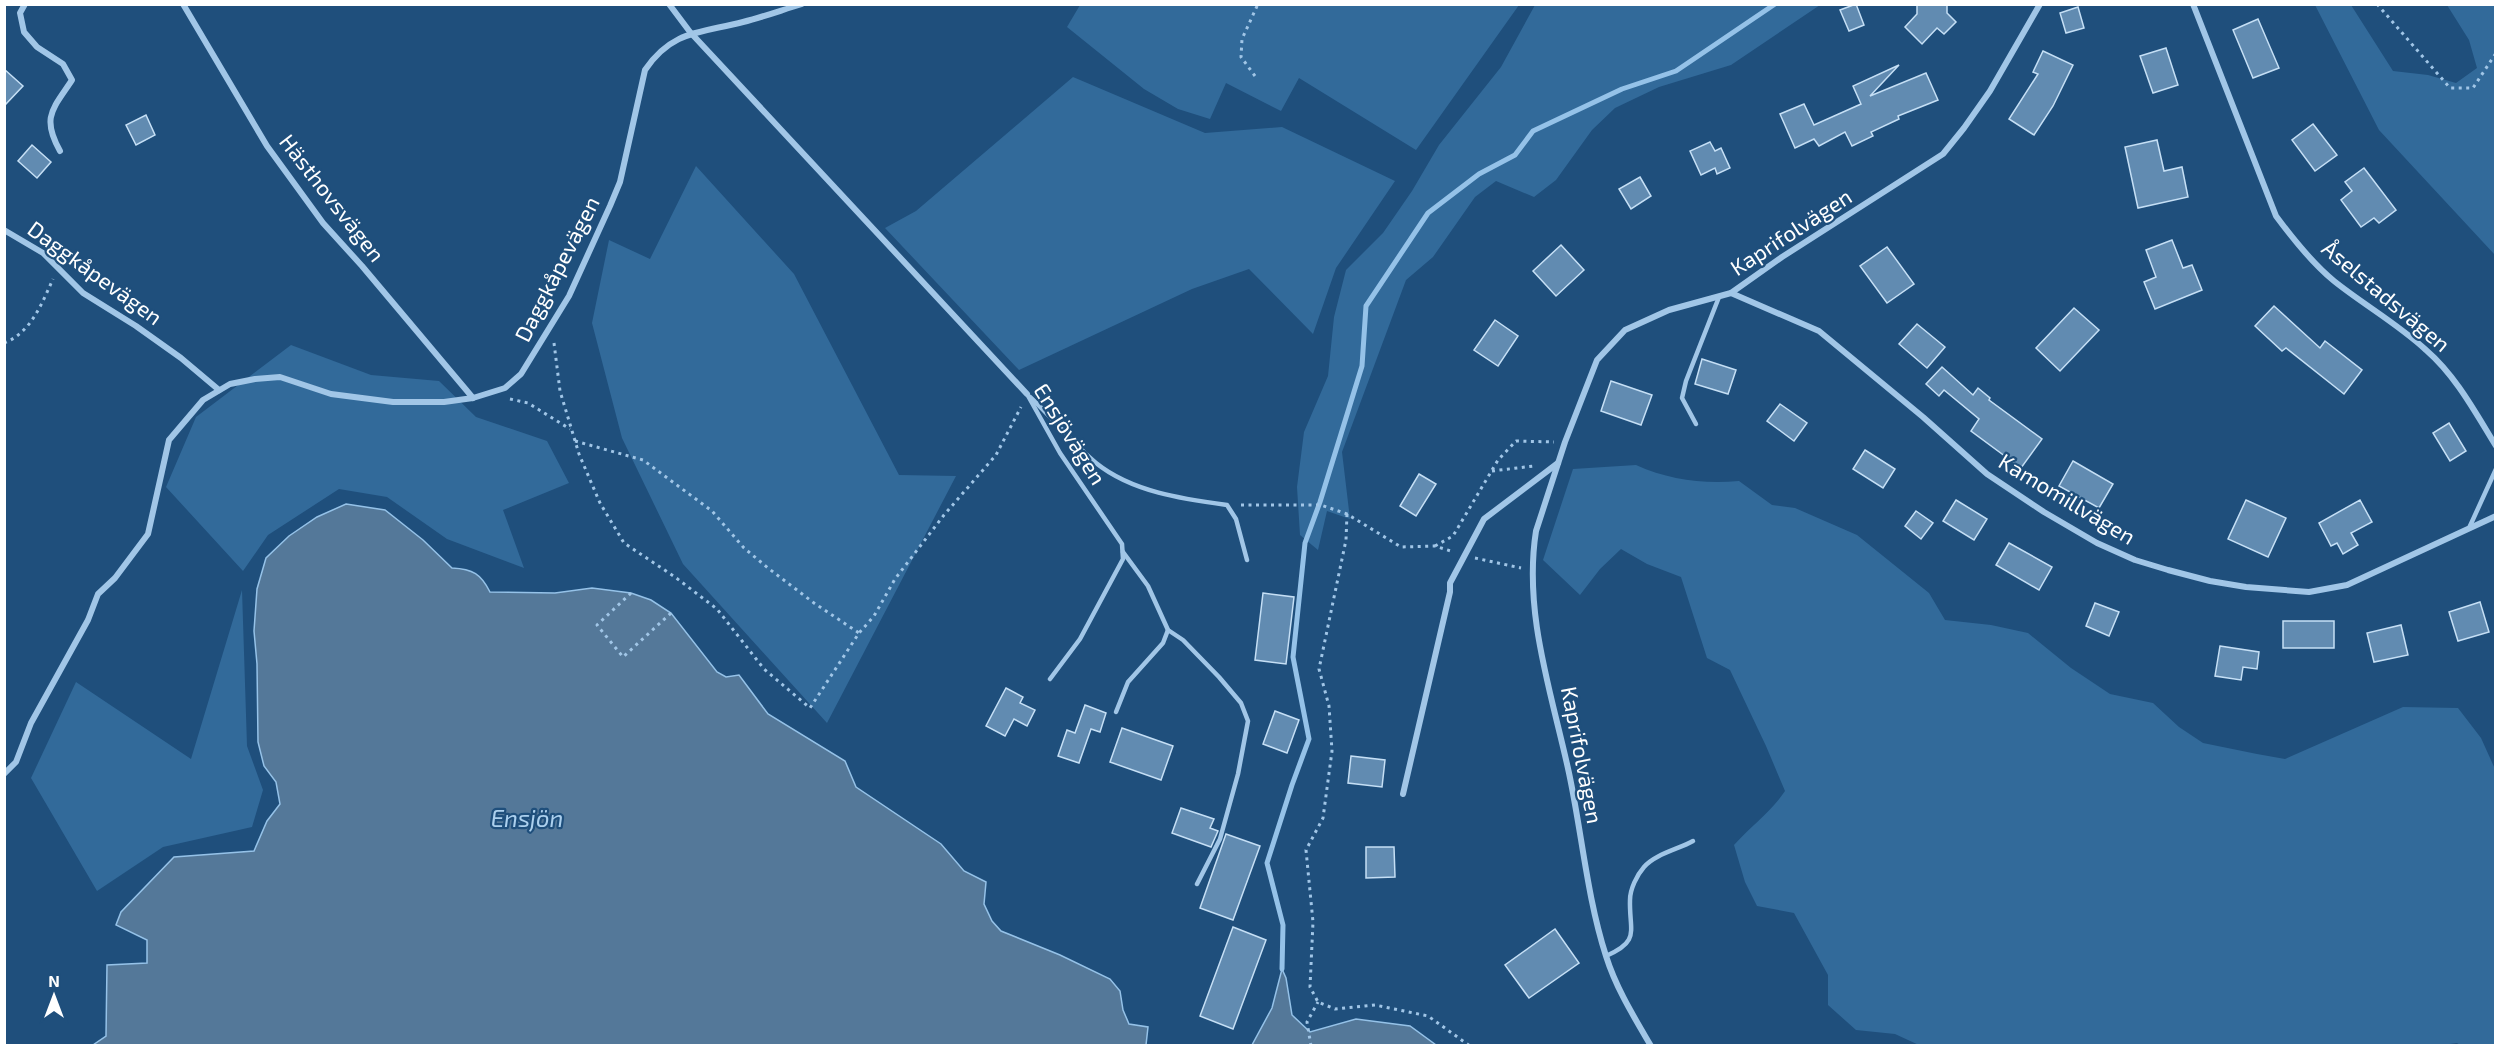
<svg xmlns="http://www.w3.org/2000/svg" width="2500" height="1050" font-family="'Exo 2',sans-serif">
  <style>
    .green { fill: #326a9a }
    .water { fill: #547899; stroke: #95c2e8; stroke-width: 1.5 }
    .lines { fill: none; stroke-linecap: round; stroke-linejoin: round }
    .stream { stroke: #95c2e8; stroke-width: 5 }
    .building { fill: #618bb1; stroke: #c5dff5; stroke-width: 1.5 }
    .path { stroke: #a1c6e7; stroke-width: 3; stroke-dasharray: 3 4.5; stroke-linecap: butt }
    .lane { stroke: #a1c6e7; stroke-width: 4.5 }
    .street { stroke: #a1c6e7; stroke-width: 6 }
    .labels { text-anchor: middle; stroke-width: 4.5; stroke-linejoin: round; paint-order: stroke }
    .street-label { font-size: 22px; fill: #fff; stroke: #1f4f7c }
    .water-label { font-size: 24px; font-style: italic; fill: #acd0ee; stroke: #1f4f7c }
  </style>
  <rect width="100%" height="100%" fill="#1f4f7c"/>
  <!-- green -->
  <g class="green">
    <polygon points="1080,5 1081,4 1519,5 1416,150 1299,78 1281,111 1226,83 1210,119 1178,109 1144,89 1067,27"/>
    <polygon points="1535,5 1820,5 1731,65 1659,87 1615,108 1592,130 1556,180 1534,197 1496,181 1475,197 1433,257 1406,280 1342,452 1350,519 1327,511 1318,550 1300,535 1297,487 1304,432 1328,376 1334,317 1346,270 1383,233 1412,191 1439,145 1501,67"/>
    <polygon points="2315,5 2351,5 2393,71 2428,75 2456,83 2477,68 2469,40 2447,5 2495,5 2495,255 2379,130"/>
    <polygon points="1073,77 1205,133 1282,127 1395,181 1336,268 1313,334 1249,269 1192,289 1019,370 885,228 916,211"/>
    <polygon points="696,166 794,274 899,475 956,476 827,723 683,564 622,438 592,323 609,240 650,259"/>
    <polygon points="291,345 371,375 439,381 476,417 547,441 569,483 503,510 524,568 447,539 387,497 339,489 268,535 243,571 166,487 196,417"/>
    <path d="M1636,465C1669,480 1703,484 1739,481L1772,505L1795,508L1857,535L1929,593L1945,620L1991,625L2028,633L2071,668L2110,694L2153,703L2179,727L2203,743L2257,754L2285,759L2403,707L2458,708L2481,738L2495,769V1045H2460L2457,1043L2435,1046H1921L1895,1034L1856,1030L1828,1005V975L1794,913L1757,906L1745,882L1734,845C1751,826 1771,812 1785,791L1766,746L1730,670L1707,658L1681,577L1647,564L1621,549L1600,569L1580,595L1543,560L1573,469Z"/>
    <polygon points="242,590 247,746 263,790 252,827 163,847 97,891 31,778 76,682 191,759"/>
  </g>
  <!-- water -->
  <g class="water">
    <path d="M346,504L385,510L423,540L452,568C473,569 481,574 490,592L555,593L592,588L631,593L651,600L671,613L717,672L726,677L739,675L768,714L845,761L856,787L941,844L964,871L986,882L984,904L992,921L1001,931L1060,955L1110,979L1120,991L1123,1010L1129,1024L1148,1027L1146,1045H93L106,1036L107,965L147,963V940L116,925L121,912L174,857L254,851L267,821L280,804L276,782L264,766L258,742L257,664L254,631L257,589L266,558L289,536L317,517Z"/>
    <polygon points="1282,969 1286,978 1292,1015 1310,1032 1356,1019 1410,1026 1436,1045 1252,1045 1272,1008"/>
  </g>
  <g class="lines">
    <!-- stream -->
    <polyline class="stream" points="1282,969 1283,925 1267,863 1292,785 1309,739 1293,657 1305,543 1320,502 1362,366 1366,306 1428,213 1479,174 1515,155 1533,131 1622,89 1676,71 1775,4"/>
  </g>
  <!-- building -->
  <g class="building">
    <polygon points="1856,4 1864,25 1849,31 1840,10"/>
    <polygon points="1917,4 1947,4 1947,13 1956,22 1944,34 1937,28 1922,44 1905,27 1917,14"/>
    <polygon points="2078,7 2084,28 2066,33 2060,13"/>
    <polygon points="2258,19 2279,68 2253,78 2233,30"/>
    <polygon points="2166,48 2178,85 2153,93 2140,56"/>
    <polygon points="2043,51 2073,65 2053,106 2034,135 2009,119 2038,74 2033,72"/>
    <polygon points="1899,65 1870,96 1926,73 1938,100 1898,116 1899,119 1871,132 1873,136 1852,146 1845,132 1819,146 1814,139 1795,148 1780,114 1804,104 1814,125 1861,104 1853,86"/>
    <polygon points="4,69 23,86 4,106"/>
    <polygon points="146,115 155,135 136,145 126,125"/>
    <polygon points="2313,124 2337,155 2315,171 2292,140"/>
    <polygon points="2157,140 2164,171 2182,167 2188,197 2138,208 2125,147"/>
    <polygon points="1710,142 1715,151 1721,148 1730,168 1717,174 1715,168 1701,175 1690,151"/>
    <polygon points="32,145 51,162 37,178 18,161"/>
    <polygon points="2364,168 2396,210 2379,223 2374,218 2361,227 2341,200 2352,191 2345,182"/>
    <polygon points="1640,177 1651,196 1631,209 1619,189"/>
    <polygon points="2172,240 2183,268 2192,265 2202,290 2155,309 2144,282 2156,277 2146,250"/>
    <polygon points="1561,245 1584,270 1556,296 1533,271"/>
    <polygon points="1887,247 1914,284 1887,303 1860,266"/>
    <polygon points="2274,306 2320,348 2325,341 2362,370 2344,394 2286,348 2282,351 2255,326"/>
    <polygon points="2074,308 2099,330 2060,371 2036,348"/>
    <polygon points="1495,320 1518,336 1498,366 1474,350"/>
    <polygon points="1917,324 1945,347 1927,368 1899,344"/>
    <polygon points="1702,359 1736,370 1728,394 1695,384"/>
    <polygon points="1942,367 1973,395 1978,388 1990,398 1989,400 2042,439 2021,468 1971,431 1979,419 1944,390 1939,396 1926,384"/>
    <polygon points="1611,381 1652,395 1641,425 1601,411"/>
    <polygon points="1780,404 1807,423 1794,441 1767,421"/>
    <polygon points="2449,423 2466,451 2450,461 2433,433"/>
    <polygon points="1865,450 1895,469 1883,488 1853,469"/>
    <polygon points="2073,461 2113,484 2099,508 2059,486"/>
    <polygon points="1419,474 1436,484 1416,516 1400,506"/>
    <polygon points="1956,500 1987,519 1974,540 1943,521"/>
    <polygon points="2246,500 2286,518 2268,557 2228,539"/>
    <polygon points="2360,500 2372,522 2351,533 2358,545 2343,554 2337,543 2331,546 2319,523"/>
    <polygon points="1916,511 1933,523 1921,539 1905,526"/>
    <polygon points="2009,543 2052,567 2039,590 1996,565"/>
    <polygon points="1263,593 1294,597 1286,664 1255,660"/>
    <polygon points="2480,602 2489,632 2458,641 2449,612"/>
    <polygon points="2095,603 2119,612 2109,636 2086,626"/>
    <rect x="2283" y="621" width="51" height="27"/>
    <polygon points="2401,625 2408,655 2374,662 2367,633"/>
    <polygon points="2220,646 2259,652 2257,669 2243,667 2241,680 2215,676"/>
    <polygon points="1006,688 1023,697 1020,703 1035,710 1027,726 1014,719 1005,736 986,726"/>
    <polygon points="1085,705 1106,713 1100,732 1091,729 1079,763 1058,756 1067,730 1075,733"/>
    <polygon points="1275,711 1299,720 1287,753 1263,744"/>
    <polygon points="1122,728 1173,746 1161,780 1110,762"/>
    <polygon points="1351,756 1385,760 1382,787 1348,783"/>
    <polygon points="1181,808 1214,819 1210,828 1218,831 1211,847 1172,833"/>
    <polygon points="1226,834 1260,846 1233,920 1200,908"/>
    <polygon points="1366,847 1394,847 1395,877 1366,878"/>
    <polygon points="1233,927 1266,940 1233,1029 1200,1016"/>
    <polygon points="1555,929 1579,963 1529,998 1505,965"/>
  </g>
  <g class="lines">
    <!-- path -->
    <g class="path">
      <polyline points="2377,4 2450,88 2473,88 2496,53"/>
      <polyline points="1255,76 1241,57 1242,39 1258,4"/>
      <path d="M4,343C31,333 42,303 53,279"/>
      <polyline points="554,343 560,391 579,454 600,503 624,543 675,577 717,609 764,669 810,708 859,633 874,616 895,579 944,515 996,455 1021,407"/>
      <polyline points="510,399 528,403 570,429"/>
      <polyline points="575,441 643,460 712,511 744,548 768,568 814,603 859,633"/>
      <polyline points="1492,471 1534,466"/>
      <polyline points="1241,505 1321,505 1347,514 1401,547 1435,546 1454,552"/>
      <polyline points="1347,514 1346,540 1319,669 1329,706 1332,751 1323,818 1306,850 1313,922 1310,987 1318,1002 1335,1009 1375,1005 1428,1016 1470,1046"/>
      <polyline points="1435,546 1453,536 1498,460 1516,441 1554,442"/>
      <polyline points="1475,558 1521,568"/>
      <polyline points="631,593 597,625 623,657 671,613"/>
      <polyline points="1311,1046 1307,1022 1318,1002"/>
    </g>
    <!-- lane -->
    <g class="lane">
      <polyline points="1027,394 1060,453 1122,544 1123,559 1080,639 1050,679"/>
      <path d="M1030,397C1053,418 1072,443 1096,463C1132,492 1183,499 1227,505L1236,519L1247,560"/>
      <polyline points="1696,424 1682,398 1686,381 1719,297"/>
      <polyline points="2470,526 2496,469"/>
      <polyline points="1123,552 1148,586 1168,630 1183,640 1219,677 1241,703 1248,721 1238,774 1220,839 1197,884"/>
      <polyline points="1116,712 1128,682 1163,643 1168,630"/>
      <path d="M1606,956C1641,941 1629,931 1630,900C1630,889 1637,875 1644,867C1655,854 1679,849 1693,841"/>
    </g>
    <!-- street -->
    <g class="street">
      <path d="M25,4L20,13L24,32L37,47L63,64L72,80C53,109 41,117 60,151"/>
      <polyline points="183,4 267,146 323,223 362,266 473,398"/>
      <polyline points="669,4 690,32 1027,394"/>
      <path d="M2193,4L2276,216C2293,239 2312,263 2334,281C2364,305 2398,324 2426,350C2456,376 2475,412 2496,446"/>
      <polyline points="4,230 43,253 83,293 136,326 181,358 219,390"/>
      <polyline points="1731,293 1819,331 1923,417 1987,474 2044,512 2097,543 2135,560 2168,570 2210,581 2246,587 2309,592 2347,585 2496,516"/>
      <path d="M4,774L16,762L31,723L88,620L98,594L115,578L148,534L169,440L203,400L230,384L255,379L280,377L331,394L393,402H444L473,398L505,388L521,374L569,296L610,206L620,182L645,70C672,30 701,33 743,22C763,17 782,10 802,4"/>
      <polyline points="1403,794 1450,592 1450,583 1484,519 1558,463"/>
      <path d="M1651,1046C1634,1017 1616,988 1606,956C1587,897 1582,834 1569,773C1552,694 1523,613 1536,531L1565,442L1597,360L1625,330L1669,310L1731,293L1782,257L1943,154L1964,128L1990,91L2040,4"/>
    </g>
  </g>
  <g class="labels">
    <!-- street labels -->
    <g class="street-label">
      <text transform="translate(332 198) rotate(52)" y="8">Hästhovsvägen</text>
      <text transform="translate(1791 232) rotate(-33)" y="8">Kaprifolvägen</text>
      <text transform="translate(557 269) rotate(-63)" y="8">Daggkåpevägen</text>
      <text transform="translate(95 273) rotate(36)" y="8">Daggkåpevägen</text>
      <text transform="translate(2386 296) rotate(40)" y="8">Åselstadsvägen</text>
      <text transform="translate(1070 434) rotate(58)" y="8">Ensjövägen</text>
      <text transform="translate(2067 499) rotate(31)" y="8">Kamomillvägen</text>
      <text transform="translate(1582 755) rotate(79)" y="8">Kaprifolvägen</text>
    </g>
    <!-- water labels -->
    <g class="water-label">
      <text x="527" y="827">Ensjön</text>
    </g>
  </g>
  <!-- border -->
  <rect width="2500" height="1050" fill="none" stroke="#ffffff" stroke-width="12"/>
  <!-- north arrow -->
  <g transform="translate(54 996)" stroke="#1f4f7c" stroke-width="4.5" paint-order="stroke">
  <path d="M0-4.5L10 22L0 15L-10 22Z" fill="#ffffff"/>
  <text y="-9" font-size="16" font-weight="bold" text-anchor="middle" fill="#ffffff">N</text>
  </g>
</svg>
